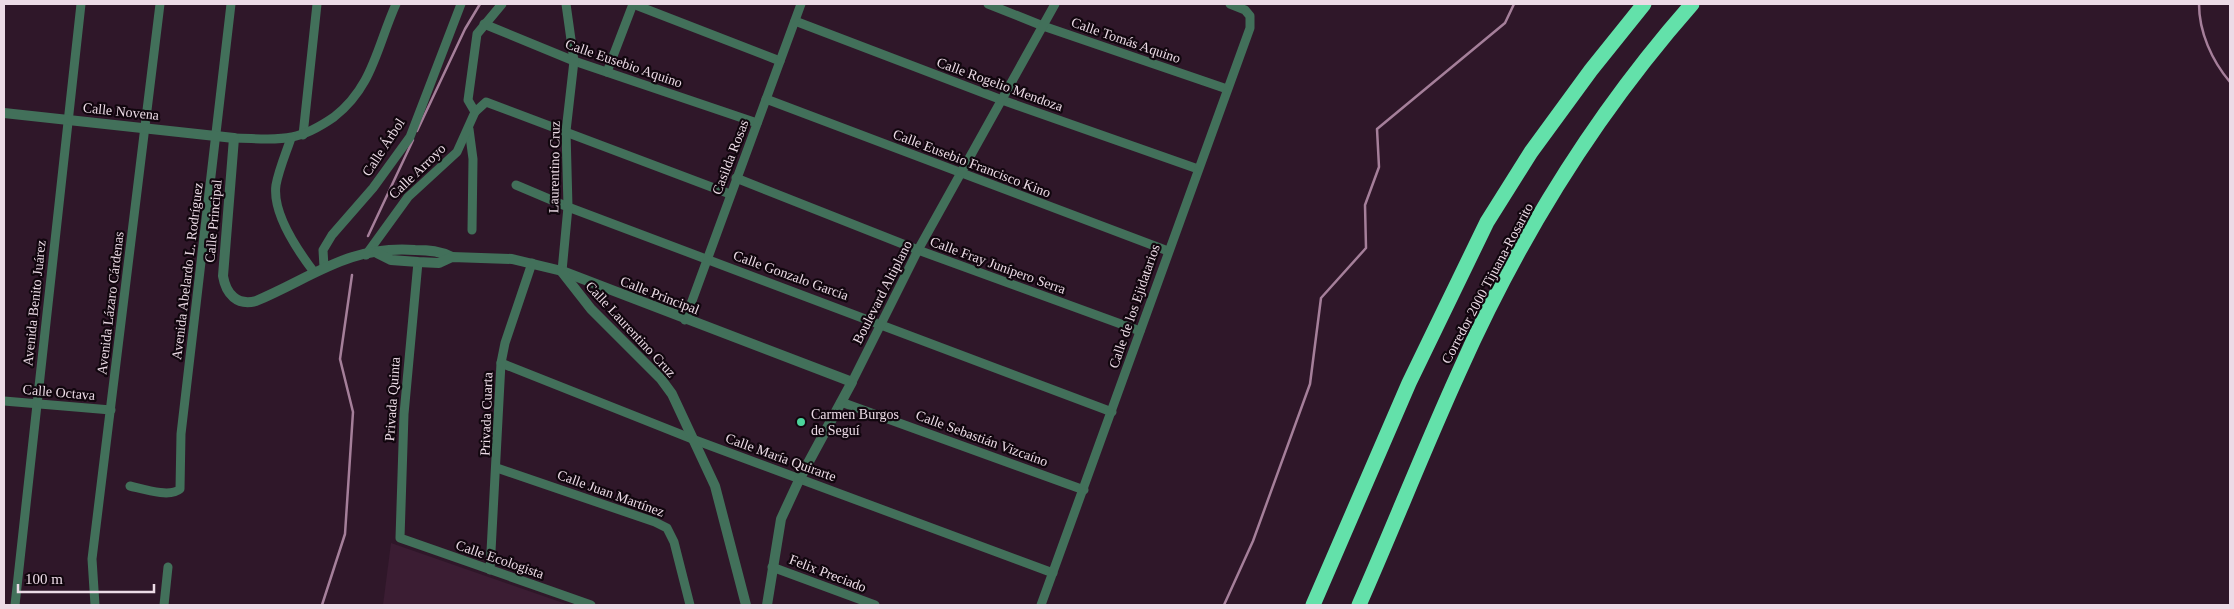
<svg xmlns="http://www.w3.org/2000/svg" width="2234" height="609" font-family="Georgia,serif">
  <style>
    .built { fill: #3b1d33 }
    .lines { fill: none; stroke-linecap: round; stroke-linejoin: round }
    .stream { stroke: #a57f9a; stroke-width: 2.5 }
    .minor { stroke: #42705a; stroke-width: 9 }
    .tertiary { stroke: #42705a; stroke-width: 10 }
    .motorway { stroke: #63e1aa; stroke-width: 15 }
    .poi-dot { fill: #4bd49b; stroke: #11060e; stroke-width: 2 }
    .labels { text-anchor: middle; stroke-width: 4.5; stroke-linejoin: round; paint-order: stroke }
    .street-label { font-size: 14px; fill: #ecdbe6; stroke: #11060e }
    .poi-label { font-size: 14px; fill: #ecdbe6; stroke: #11060e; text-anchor: start }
  </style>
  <rect width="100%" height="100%" fill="#2f1729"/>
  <!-- built -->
  <polygon class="built" points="391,543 566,604 566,605 383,605"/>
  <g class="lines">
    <!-- stream -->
    <g class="stream">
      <path d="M2199,4C2199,32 2212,61 2230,82"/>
      <polyline points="417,131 465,29 480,4"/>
      <polyline points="368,236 413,140"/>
      <polyline points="322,605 345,534 353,412 340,359 352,275"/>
      <polyline points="1224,605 1253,541 1310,384 1321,298 1366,248 1365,205 1379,167 1377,129 1505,23 1514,4"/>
    </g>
    <!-- minor -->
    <g class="minor">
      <polyline points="633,4 780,61"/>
      <polyline points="988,4 1043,26 1227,89"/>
      <polyline points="795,21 1002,100 1198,169"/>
      <polyline points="484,24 574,61 757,123"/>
      <polyline points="607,72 633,4"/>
      <polyline points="766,99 1168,251"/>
      <polyline points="475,112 468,100 477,34 502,4"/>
      <polyline points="469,129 473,159 472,230"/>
      <polyline points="303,135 317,4"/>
      <path d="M234,138C253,138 274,141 292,137C308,134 321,126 334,117C373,87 377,46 396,4"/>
      <path d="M291,138C286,153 279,169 276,185C272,213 298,251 314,272"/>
      <polyline points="736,178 918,250 1140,331"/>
      <polyline points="516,185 568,207 1112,412"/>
      <polyline points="366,255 408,197 457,152 475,112 486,102 730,194"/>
      <polyline points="418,262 404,414 400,538 591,605"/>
      <polyline points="324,267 323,250 332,235 373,188 410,137 461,4"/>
      <polyline points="562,271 568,207 566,131 574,61 566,4"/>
      <polyline points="685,320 801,4"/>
      <polyline points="501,363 695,440 1053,573"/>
      <polyline points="852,382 918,250 1055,4"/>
      <polyline points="4,401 111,410"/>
      <polyline points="841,402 1084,490"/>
      <polyline points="497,468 655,522 667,528 674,542 690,605"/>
      <path d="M130,486C143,489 170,498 180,489L181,434L231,4"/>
      <polyline points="772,567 875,605"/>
      <polyline points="490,570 501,363 505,343 532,263"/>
      <polyline points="15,605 81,4"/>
      <polyline points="95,605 92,559 160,4"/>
      <polyline points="164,605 168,567"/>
      <polyline points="1041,605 1250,28 1250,16 1245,10 1230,4"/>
    </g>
    <!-- tertiary -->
    <g class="tertiary">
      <path d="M4,113L234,138L223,276C226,294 237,306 256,301C313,277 349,245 415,250C429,250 440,251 452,257"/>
      <polyline points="377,253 391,260 418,262 439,263 452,257 512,259 562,271 852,382 800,478 781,519 767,605"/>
      <polyline points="562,272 591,309 661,379 672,394 715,486 746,605"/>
    </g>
    <!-- motorway -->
    <g class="motorway">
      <polyline points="1313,605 1409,383 1487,222 1531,152 1591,70 1644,4"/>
      <path d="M1359,605C1393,528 1424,449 1459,372C1518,239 1596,113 1692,4"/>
    </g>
  </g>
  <!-- markers -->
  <circle class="poi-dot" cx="801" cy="422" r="5"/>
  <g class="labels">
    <!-- street labels -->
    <g class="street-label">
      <text transform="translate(1126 40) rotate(19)" y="5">Calle Tomás Aquino</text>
      <text transform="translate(624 63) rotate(19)" y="5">Calle Eusebio Aquino</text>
      <text transform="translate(1000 84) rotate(20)" y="5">Calle Rogelio Mendoza</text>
      <text transform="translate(121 111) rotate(6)" y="5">Calle Novena</text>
      <text transform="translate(383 147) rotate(-57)" y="5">Calle Árbol</text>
      <text transform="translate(730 157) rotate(-69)" y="5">Casilda Rosas</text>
      <text transform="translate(972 163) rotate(21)" y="5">Calle Eusebio Francisco Kino</text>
      <text transform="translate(554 167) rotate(-89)" y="5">Laurentino Cruz</text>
      <text transform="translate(417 171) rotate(-44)" y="5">Calle Arroyo</text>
      <text transform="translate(213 221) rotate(-85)" y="5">Calle Principal</text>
      <text transform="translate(998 265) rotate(20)" y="5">Calle Fray Junípero Serra</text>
      <text transform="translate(187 271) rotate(-83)" y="5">Avenida Abelardo L. Rodríguez</text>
      <text transform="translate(791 275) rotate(20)" y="5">Calle Gonzalo García</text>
      <text transform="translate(1487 283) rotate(-62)" y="5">Corredor 2000 Tijuana-Rosarito</text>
      <text transform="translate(882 292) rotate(-63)" y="5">Boulevard Altiplano</text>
      <text transform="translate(660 295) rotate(21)" y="5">Calle Principal</text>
      <text transform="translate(34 303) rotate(-84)" y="5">Avenida Benito Juárez</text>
      <text transform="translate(110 303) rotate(-83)" y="5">Avenida Lázaro Cárdenas</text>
      <text transform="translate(1134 306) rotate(-71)" y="5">Calle de los Ejidatarios</text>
      <text transform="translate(631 329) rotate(47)" y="5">Calle Laurentino Cruz</text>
      <text transform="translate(59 392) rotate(5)" y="5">Calle Octava</text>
      <text transform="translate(392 399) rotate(-86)" y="5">Privada Quinta</text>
      <text transform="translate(486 414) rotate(-88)" y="5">Privada Cuarta</text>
      <text transform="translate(982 438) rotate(20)" y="5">Calle Sebastián Vizcaíno</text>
      <text transform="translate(781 457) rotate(20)" y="5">Calle María Quirarte</text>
      <text transform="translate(611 493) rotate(20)" y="5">Calle Juan Martínez</text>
      <text transform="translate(500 559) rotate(19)" y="5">Calle Ecologista</text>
      <text transform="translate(828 573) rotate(21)" y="5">Felix Preciado</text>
    </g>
    <!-- poi labels -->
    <g class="poi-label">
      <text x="811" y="419">Carmen Burgos<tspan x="811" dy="16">de Seguí</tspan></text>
    </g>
  </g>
  <!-- border -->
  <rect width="2234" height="609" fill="none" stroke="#ecdbe6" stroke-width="10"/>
  <!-- scale -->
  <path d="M18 584v8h136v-8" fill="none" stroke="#ecdbe6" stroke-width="2.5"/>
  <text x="25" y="584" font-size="15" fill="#ecdbe6" stroke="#11060e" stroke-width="4" paint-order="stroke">100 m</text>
</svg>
